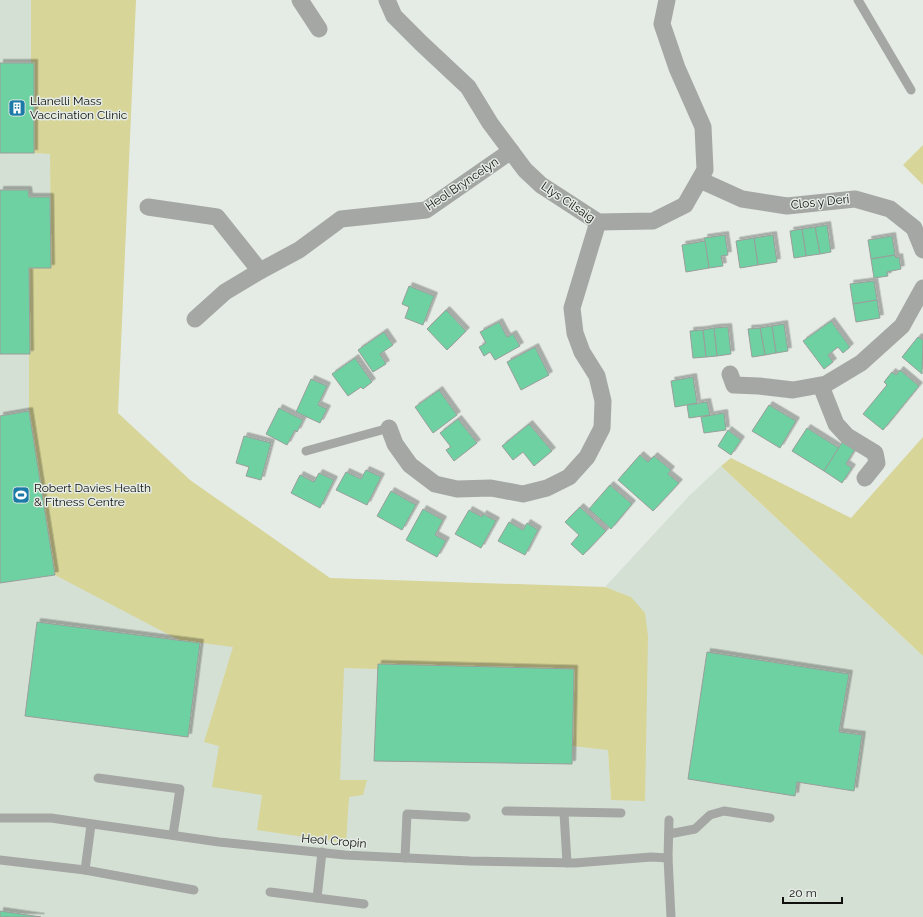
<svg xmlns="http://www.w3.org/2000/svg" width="923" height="917" font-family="Raleway,sans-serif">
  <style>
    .built { fill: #d5e0d4 }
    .green { fill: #d7d597 }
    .building { fill: #6ed1a2; stroke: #989f9b; filter: url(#shadow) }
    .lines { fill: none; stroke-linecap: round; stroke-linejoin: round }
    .service { stroke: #a5a7a4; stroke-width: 9 }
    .minor { stroke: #a5a7a4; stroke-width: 17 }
    .labels { text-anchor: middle; stroke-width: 3; stroke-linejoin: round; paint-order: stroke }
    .poi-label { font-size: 12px; fill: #10110f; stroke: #e5ebe5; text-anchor: start }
    .street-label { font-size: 12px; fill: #10110f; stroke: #e5ebe5 }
  </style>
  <defs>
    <filter id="shadow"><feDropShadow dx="3.5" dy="-3.5" stdDeviation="0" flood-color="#0004"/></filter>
  </defs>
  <rect width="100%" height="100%" fill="#e5ebe5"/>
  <!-- built -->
  <polygon class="built" points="0,0 31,0 31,63 34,63 34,153 50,154 51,268 29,269 29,411 55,575 407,664 574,669 608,750 611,800 631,597 605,587 690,495 721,466 923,656 923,917 0,917"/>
  <!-- green -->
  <g class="green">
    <polygon points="31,0 136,0 118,413 190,480 330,578 605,587 631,597 645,613 648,636 645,801 611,800 608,750 573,746 574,669 378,664 378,669 344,668 340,780 367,780 363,795 349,797 346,843 257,830 262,795 212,787 219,746 204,742 233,647 179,640 55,575 29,411 29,268 51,268 50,154 34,153 34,63 31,63"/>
    <polygon points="923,145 923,185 903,165"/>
    <polygon points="923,437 923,656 721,466 731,458 851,518"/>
  </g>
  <!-- building -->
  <g class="building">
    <rect x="0" y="63" width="34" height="90"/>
    <polygon points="0,190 28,190 29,197 50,197 51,268 29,268 30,354 0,354"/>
    <polygon points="827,225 831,252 820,254 815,227"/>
    <polygon points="815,227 820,254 806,256 802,229"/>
    <polygon points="802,229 806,256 794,258 790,231"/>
    <polygon points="725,235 728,255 721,256 723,266 709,268 704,238"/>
    <polygon points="773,235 777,262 758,265 754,238"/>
    <polygon points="892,236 895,255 871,259 868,240"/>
    <polygon points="754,238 758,265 740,268 736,241"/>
    <polygon points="705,241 709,268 686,272 682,245"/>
    <polygon points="895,255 896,258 899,257 901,269 887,272 888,276 874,278 871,259"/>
    <polygon points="874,281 877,300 853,304 850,284"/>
    <polygon points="409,286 434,296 423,325 405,318 409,307 402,304"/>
    <polygon points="877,300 880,318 856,322 853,304"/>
    <polygon points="446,310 466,331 447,350 427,329"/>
    <polygon points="831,321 850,347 843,353 838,347 828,355 833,362 824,369 803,341"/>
    <polygon points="499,322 507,337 513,334 520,346 495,360 490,352 484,356 479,347 486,343 480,332"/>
    <polygon points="784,324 788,351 776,353 772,326"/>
    <polygon points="772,326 776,353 765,355 760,328"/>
    <polygon points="728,327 731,354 717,356 714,328"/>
    <polygon points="714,328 717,356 706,357 703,330"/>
    <polygon points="760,328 765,355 752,357 748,329"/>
    <polygon points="703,330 706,357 693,358 690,331"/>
    <polygon points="384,332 393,345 380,354 386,364 373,372 358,350"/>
    <polygon points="918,337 923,340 922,374 902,357"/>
    <polygon points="535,347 549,375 521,390 507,362"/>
    <polygon points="355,358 372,382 363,389 361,387 348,396 332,374"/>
    <polygon points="900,370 919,386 883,430 863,414 887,385 884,382 892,372 896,375"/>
    <polygon points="693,377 697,403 675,407 671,381"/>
    <polygon points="311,379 327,386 318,405 327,409 320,423 296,412"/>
    <polygon points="439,390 457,415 433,433 415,407"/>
    <polygon points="707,402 710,415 689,418 687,405"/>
    <polygon points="769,405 796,421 780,448 752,431"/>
    <polygon points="279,408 303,420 297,432 295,430 287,445 266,434"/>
    <polygon points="29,411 55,575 0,583 0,416"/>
    <polygon points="724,413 726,430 704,433 701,417"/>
    <polygon points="458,419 477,443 454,461 446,450 451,447 440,433"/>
    <polygon points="529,424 552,451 534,466 523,452 513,460 502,446"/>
    <polygon points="807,428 839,448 824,471 792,451"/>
    <polygon points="728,430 741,440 731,455 718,446"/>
    <polygon points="244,436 271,443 261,480 246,476 249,467 236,463"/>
    <polygon points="843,441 855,449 846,464 852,468 842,483 824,471"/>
    <polygon points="640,455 648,462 654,456 671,470 668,474 679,483 653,511 618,480"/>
    <polygon points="366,470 381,477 367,505 336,490 346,472 361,479"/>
    <polygon points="319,473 334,480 320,508 291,493 300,475 314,482"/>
    <polygon points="610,485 632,504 611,529 589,509"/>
    <polygon points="391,491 416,505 402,530 377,516"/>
    <polygon points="580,507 606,531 583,555 571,544 579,535 565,522"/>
    <polygon points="423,509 443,520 435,535 446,541 437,557 406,540"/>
    <polygon points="469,510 482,517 483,514 496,521 481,548 455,534"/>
    <polygon points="509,522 523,530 527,523 538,530 525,555 498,541"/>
    <polygon points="37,622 200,643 188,737 25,716"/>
    <polygon points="707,652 849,674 839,732 862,735 854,791 797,782 795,796 688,779"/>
    <polygon points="378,664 574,669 572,764 374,761"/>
    <polygon points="0,911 41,917 0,917"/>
  </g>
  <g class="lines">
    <!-- service -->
    <g class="service">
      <polyline points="858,0 911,90"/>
      <polyline points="306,451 389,428"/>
      <polyline points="98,778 180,789 173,835"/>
      <polyline points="506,811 621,813"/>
      <polyline points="564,813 567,863"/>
      <polyline points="0,818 51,818 219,842 345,855 470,861 575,863 651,857 668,858"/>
      <polyline points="669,820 668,858 671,917"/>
      <polyline points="669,834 695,829 710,815 724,811 770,818"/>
      <polyline points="322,852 317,898 364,904"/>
      <polyline points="405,858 407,814 466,817"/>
      <polyline points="0,860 85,870 91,825"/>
      <polyline points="85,870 194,890"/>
      <polyline points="270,892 317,898"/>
    </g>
    <!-- minor -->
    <g class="minor">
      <polyline points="300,0 319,29"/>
      <polyline points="387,0 394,16 421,43 468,87 490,123 525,170 541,185 598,222 653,221 685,205 705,170 703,127 677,68 662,24 667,0"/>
      <polyline points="700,180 742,199 787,206 855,199 890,209 914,228 923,250"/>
      <polyline points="148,207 217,217 260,271 299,250 341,219 426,210 511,151"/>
      <polyline points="195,319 225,292 260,271"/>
      <polyline points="730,374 734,385 759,386 793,390 826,384 861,363 902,326 923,288"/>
      <polyline points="821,386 836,424 847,436 875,453 877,463 865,478"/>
      <polyline points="389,428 395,444 410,465 435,484 457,489 491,488 523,494 547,488 569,477 587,457 602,428 603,401 597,376 582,352 575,333 572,308 598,222"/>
    </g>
  </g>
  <!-- icons -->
  <defs>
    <g id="building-square" transform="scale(0.9)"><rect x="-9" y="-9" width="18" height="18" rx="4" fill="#1b7aa7" stroke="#e5ebe5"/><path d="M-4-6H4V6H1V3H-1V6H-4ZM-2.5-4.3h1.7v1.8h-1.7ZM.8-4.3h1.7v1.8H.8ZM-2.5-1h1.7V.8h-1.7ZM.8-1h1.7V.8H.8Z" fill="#fff"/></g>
    <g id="stadium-square" transform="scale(0.9)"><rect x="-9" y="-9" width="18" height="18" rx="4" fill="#1b7aa7" stroke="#e5ebe5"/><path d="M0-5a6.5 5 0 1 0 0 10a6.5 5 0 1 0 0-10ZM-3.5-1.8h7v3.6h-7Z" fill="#fff"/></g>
  </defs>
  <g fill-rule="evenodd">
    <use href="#building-square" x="17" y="108"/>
    <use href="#stadium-square" x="21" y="495"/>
  </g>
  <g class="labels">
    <!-- poi labels -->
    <g class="poi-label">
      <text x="30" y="105">Llanelli Mass<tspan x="30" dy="14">Vaccination Clinic</tspan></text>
      <text x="34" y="492">Robert Davies Health<tspan x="34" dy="14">&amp; Fitness Centre</tspan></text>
    </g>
    <!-- street labels -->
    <g class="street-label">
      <text transform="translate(462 184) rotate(-34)" y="4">Heol Bryncelyn</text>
      <text transform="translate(568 202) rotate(34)" y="4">Llys Cilsaig</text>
      <text transform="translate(820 202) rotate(-6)" y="4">Clos y Deri</text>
      <text transform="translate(334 841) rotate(5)" y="4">Heol Cropin</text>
    </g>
  </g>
  <!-- scale -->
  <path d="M783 897v6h59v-6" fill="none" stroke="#10110f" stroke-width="2"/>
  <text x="789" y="897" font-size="12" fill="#10110f" stroke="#e5ebe5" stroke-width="3" paint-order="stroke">20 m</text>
</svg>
